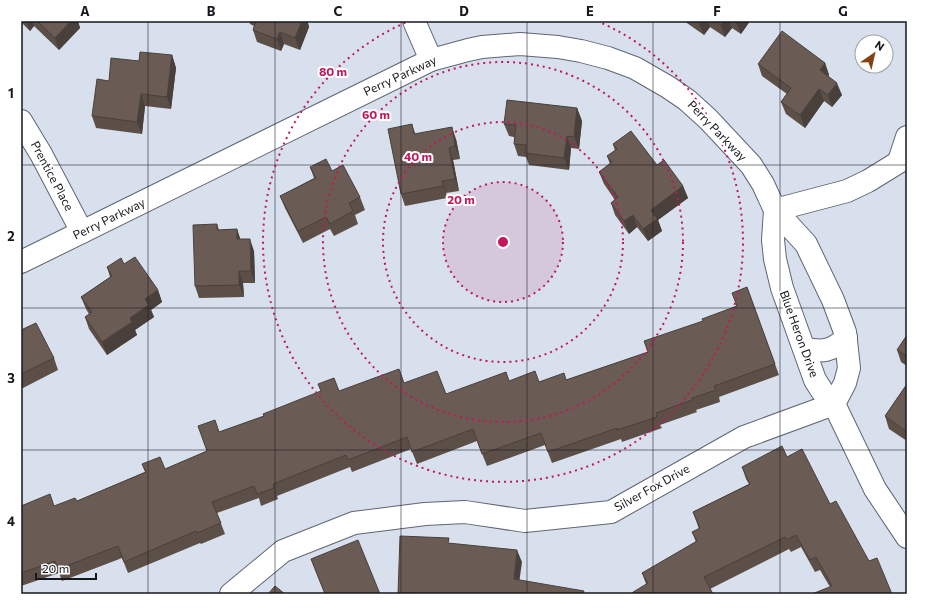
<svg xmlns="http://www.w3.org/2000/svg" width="928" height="615" font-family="Commissioner,sans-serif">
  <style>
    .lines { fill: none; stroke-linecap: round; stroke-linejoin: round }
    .minor-casing { stroke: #5f6672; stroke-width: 24 }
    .minor { stroke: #fff; stroke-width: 22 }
    .wall { fill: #5b4f48 }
    .shaded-wall { fill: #4a403b }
    .building { fill: #6a5c54; stroke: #4a403b }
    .grid { fill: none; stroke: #15181d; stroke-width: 1; stroke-opacity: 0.55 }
    .ring { fill: none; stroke: #c2185b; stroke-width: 2; stroke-dasharray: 2 4 }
    .labels { text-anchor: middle; stroke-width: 4; stroke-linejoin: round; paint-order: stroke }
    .street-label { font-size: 12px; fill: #15181d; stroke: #fff }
    .centre { fill: #c2185b; stroke: #fff; stroke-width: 2 }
    .ring-label { font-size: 12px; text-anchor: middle; font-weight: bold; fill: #c2185b; stroke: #fff; stroke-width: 4; stroke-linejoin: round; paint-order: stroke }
    .neatline { fill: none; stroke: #15181d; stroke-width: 1.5 }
    .grid-label { font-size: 13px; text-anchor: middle; font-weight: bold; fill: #15181d }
  </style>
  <rect width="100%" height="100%" fill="#d8e0ee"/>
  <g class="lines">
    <!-- minor casing -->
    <g class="minor-casing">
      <g id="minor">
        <polyline points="414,21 431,60"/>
        <polyline points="21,121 41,154 82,232"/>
        <polyline points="899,161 907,137"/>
        <polyline points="775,210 773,240 775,259 782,288 815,380 822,391 834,404 875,489 907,537"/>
        <polyline points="775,210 847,191 868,181 907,157"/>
        <polyline points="21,262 431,60 468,50 482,47 520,44 558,47 581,51 608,58 635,68 668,87 687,100 708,119 751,165 763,184 775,210 806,244 833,300 845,332 849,368 845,383 834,404"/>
        <path d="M804,348C822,353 832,351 846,338"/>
        <polyline points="231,594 283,551 354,523 425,514 465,512 525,521 611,512 744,437 834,404"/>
      </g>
    </g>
    <!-- minor -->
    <use href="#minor" class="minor"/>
  </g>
  <!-- wall -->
  <g class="wall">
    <polygon points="21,21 78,21 80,28 59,50 34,26 30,31 21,22"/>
    <polygon points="249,21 308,21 308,23 309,27 300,50 284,44 281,51 257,42 253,30 254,26 250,24"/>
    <polygon points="684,21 750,21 741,34 732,28 725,37 710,27 704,35"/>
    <polygon points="172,55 176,68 171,109 145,106 142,134 96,128 92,116 109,81 139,61"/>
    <polygon points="825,63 829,75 828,76 842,95 832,107 824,101 805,128 786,114 781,102 787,94 762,76 758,64"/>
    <polygon points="577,108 582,121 579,149 571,148 569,170 529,165 526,157 518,156 514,144 514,137 509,136 504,124"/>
    <polygon points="415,134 456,139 460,159 453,160 459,191 446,193 447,198 405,206 401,194"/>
    <polygon points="613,144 657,165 683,186 688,198 658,220 662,231 648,241 637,227 629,234 615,215 611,203 615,200 604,184 599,172 610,164 607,156 615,151"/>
    <polygon points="310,167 332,171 360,197 365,210 355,215 358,224 334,236 330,229 303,243 285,208 280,196 314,178"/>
    <polygon points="217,224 219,230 237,229 240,239 254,251 255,283 243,283 244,297 199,298 195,286"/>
    <polygon points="124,264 158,290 162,302 151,310 154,317 135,330 137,335 107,355 89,329 85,317 89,314 86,309 81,297 110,277 107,267"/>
    <polygon points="747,287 779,375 719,397 720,402 696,410 697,412 660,425 662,428 622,442 621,439 552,463 545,445 487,466 477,441 417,464 411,449 352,472 350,467 277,496 278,499 261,506 259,498 217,513 225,534 201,544 200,543 128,573 122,558 62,581 59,573 21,586 21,506 54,506 77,501 145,472 142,464 165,469 207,451 219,432 339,391 404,383 446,394 509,381 539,382 566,380 648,352 703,321 736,306"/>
    <polygon points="21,330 54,358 58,370 21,389"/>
    <polygon points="907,335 907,366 901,362 897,350"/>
    <polygon points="907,384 907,441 889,429 885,416"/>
    <polygon points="787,457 830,504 869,561 877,558 830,587 820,570 815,572 801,547 791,552 789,549 710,589 646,584 642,573 696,542 692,532 699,529 693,512 749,484 746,479 742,467"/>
    <polygon points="311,559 380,594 325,594"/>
  </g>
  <!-- shaded-wall -->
  <g class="shaded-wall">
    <polygon points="26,21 32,21 34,26 30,31"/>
    <polygon points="71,21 78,21 80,28 59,50 55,38"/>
    <polygon points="302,21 308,21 308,23 309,27 300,50 295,38"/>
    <polygon points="701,21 708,21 710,27 704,35 699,23"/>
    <polygon points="723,21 729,21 732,28 725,37 721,25"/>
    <polygon points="737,21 750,21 741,34 736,22"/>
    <polygon points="280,32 284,44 281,51 277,39"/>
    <polygon points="172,55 176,68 171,109 167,97"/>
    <polygon points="825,63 829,75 824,82 820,70"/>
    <polygon points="837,83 842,95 832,107 828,95"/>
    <polygon points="819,89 824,101 805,128 800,115"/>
    <polygon points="141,94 145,106 142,134 137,122"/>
    <polygon points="577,108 582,121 579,149 574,137"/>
    <polygon points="412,124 416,136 414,134"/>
    <polygon points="452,127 456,139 460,159 455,146"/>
    <polygon points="567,136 571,148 569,170 564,158"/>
    <polygon points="449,148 453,160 459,191 455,179"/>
    <polygon points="442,181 446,193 447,198 443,186"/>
    <polygon points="683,186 688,198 658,220 662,231 648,241 643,229 651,210"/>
    <polygon points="633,215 637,227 629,234 624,221"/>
    <polygon points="237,229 241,241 237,239"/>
    <polygon points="250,239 254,251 255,283 251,271"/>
    <polygon points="239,271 243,283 244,297 239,285"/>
    <polygon points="158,290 162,302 151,310 154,317 135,330 137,335 107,355 102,342 130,318 145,299"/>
    <polygon points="517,550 522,562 518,591 514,579"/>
  </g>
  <!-- building -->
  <g class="building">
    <polygon points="37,21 71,21 55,38"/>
    <polygon points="256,21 302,21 295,38 280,32 277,39 253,30"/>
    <polygon points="715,21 723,21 721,25"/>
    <polygon points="782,31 825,63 820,70 837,83 828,95 819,89 800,115 781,102 791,88 758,64"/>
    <polygon points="140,52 172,55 167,97 141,94 137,122 92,116 97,79 109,81 111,58 139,61"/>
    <polygon points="507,100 577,108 574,137 567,136 564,158 525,153 526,145 514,144 516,125 504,124"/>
    <polygon points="412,124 414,134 452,127 455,146 449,148 455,179 442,181 443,186 401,194 388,129"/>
    <polygon points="631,131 657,165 664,160 683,186 651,210 657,219 643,229 633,215 624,221 611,203 618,197 599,172 612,162 607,156 617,149 613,144"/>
    <polygon points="326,159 332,171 343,165 360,197 349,203 353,211 330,224 326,217 298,231 280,196 316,178 310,167"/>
    <polygon points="217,224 217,230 237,229 237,239 250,239 251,271 239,271 239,285 195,286 193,225"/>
    <polygon points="135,257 158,290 145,299 149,305 130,318 132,322 102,342 85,317 92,312 81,297 112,276 107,267 121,258 124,264"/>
    <polygon points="747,287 775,364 714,386 716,390 692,398 692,400 656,413 657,417 617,430 617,428 548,452 541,433 482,454 473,429 412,452 407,437 348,460 346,455 273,484 274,488 257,494 254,486 212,502 221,523 197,533 196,531 124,562 118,546 58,569 55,561 21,573 21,506 50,494 54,506 75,498 77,501 146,472 142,464 160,457 165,469 207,451 198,426 215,420 219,432 264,416 263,414 321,391 318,384 334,378 339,391 399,369 404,383 437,371 446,394 506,372 509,381 535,371 539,382 564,373 566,380 648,352 644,341 703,321 702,319 737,306 732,293"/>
    <polygon points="36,323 54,358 21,374 21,330"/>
    <polygon points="907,335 907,356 897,350"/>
    <polygon points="907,384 907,432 885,416"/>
    <polygon points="782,446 787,457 802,449 830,504 836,501 869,561 877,558 892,594 812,594 832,586 816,557 810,560 796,535 786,540 785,537 704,577 713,594 630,594 648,583 642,573 697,541 692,532 700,528 693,512 750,484 742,467"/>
    <polygon points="400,536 449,538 448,543 517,550 514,579 584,591 583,594 413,594 413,592 408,594 398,594"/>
    <polygon points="358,540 380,594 325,594 311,559"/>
    <polygon points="275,586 285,594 268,594"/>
  </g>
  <!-- grid -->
  <path class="grid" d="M148,21V594M275,21V594M401,21V594M527,21V594M653,21V594M780,21V594M21,165H907M21,308H907M21,450H907"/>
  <!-- distance rings -->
  <circle cx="503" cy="242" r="60" fill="#c2185b" fill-opacity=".12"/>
  <g class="ring">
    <circle cx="503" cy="242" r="60"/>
    <circle cx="503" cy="242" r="120"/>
    <circle cx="503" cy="242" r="180"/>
    <path d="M597 21A240 240 0 1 1 409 21"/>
  </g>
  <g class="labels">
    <!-- street labels -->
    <g class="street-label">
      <text transform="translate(400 76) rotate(-25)" y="4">Perry Parkway</text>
      <text transform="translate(717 131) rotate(46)" y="4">Perry Parkway</text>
      <text transform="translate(52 176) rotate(62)" y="4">Prentice Place</text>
      <text transform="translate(109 219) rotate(-26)" y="4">Perry Parkway</text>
      <text transform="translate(799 334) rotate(70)" y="4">Blue Heron Drive</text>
      <text transform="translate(652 488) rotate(-29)" y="4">Silver Fox Drive</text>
    </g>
  </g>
  <circle cx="503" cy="242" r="6" class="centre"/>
  <g class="ring-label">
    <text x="333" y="76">80 m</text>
    <text x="376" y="119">60 m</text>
    <text x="418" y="161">40 m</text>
    <text x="461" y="204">20 m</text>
  </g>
  <!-- border -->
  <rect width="928" height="615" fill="none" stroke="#ffffff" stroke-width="44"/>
  <!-- north arrow -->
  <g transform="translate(874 54) rotate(34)"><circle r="19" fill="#ffffff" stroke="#a1a3a5"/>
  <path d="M0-3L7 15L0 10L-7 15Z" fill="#844210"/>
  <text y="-6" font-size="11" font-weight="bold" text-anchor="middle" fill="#15181d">N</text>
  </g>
  <!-- scale -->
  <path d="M36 573v6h60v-6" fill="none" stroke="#15181d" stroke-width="2"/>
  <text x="42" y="573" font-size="12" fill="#15181d" stroke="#ffffff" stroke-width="3" paint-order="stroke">20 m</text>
  <rect x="22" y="22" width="884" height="571" class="neatline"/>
  <g class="grid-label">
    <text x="85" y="16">A</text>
    <text x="211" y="16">B</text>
    <text x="338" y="16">C</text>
    <text x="464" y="16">D</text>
    <text x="590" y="16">E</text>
    <text x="717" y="16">F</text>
    <text x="843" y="16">G</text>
    <text x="11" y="98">1</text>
    <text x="11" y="241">2</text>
    <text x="11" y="383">3</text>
    <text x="11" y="526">4</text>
  </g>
</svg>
